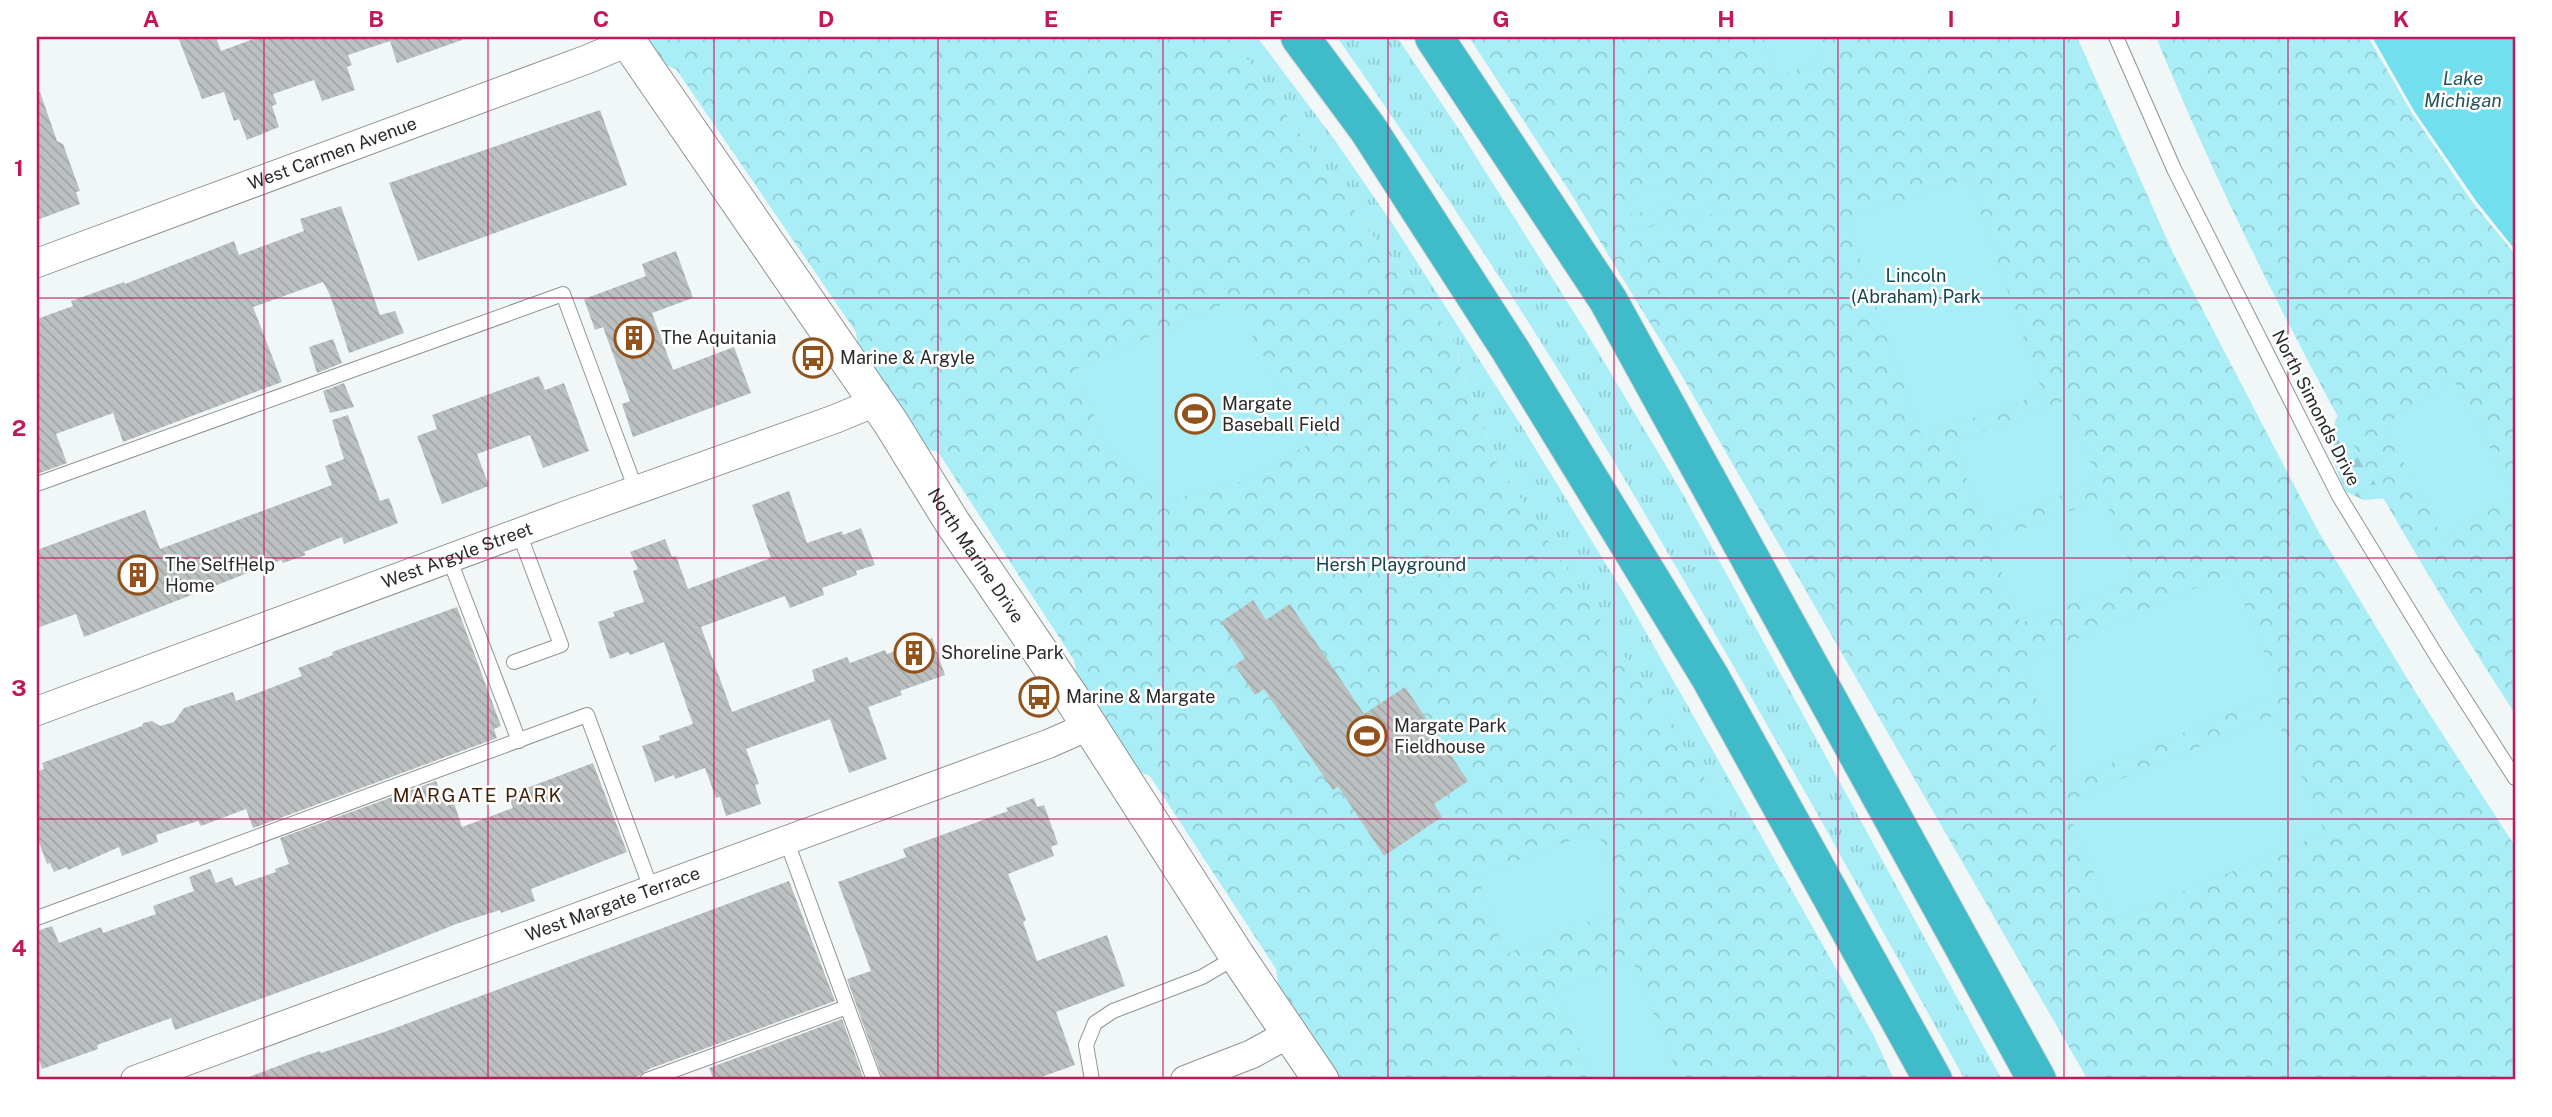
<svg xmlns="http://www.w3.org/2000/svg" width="2552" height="1117" font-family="'Public Sans',sans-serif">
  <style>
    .grass { fill: url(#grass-tufts) }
    .forest { fill: url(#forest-firs) }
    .park { fill: url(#park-crowns) }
    .garden { fill: #a9edf6 }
    .water { fill: #72dfee }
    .pier { fill: #f1f6f7 }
    .building { fill: url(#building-back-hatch) }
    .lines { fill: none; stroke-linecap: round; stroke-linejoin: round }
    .service-casing { stroke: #8f9494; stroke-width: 16 }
    .minor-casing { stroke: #8f9494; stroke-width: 30 }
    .tertiary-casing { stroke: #8f9494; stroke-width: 37 }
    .motorway-casing { stroke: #d0d0d0; stroke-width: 40 }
    .service { stroke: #fff; stroke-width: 14 }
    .minor { stroke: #fff; stroke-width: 28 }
    .tertiary { stroke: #fff; stroke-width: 35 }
    .motorway { stroke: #3fbbca; stroke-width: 38 }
    .grid { fill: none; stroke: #c2185b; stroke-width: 2; stroke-opacity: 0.55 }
    .labels { text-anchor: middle; stroke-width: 5; stroke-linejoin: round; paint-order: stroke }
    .street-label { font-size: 18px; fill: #292b2b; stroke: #fff }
    .park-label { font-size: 18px; fill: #13454c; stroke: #fff }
    .poi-label { font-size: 18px; fill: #292b2b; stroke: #fff; text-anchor: start }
    .water-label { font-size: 19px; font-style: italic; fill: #25565c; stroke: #fff }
    .neighbourhood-label { font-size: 19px; letter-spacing: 2px; fill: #412208; stroke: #fff }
    .neatline { fill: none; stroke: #c2185b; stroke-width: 2.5 }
    .grid-label { font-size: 23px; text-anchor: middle; font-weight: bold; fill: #c2185b }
  </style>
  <defs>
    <pattern id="grass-tufts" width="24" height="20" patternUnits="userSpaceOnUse" patternTransform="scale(1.75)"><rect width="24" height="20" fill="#a9edf6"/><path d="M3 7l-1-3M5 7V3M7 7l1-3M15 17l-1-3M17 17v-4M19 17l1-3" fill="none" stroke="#91cbd3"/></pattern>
    <pattern id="forest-firs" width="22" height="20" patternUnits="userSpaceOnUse" patternTransform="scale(1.75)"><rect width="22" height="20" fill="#a9edf6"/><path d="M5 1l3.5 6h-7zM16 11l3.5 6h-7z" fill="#91cbd3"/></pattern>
    <pattern id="park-crowns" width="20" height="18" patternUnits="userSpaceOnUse" patternTransform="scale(1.75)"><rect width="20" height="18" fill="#a9edf6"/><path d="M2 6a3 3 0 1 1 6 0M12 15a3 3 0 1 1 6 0" fill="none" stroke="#91cbd3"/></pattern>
    <pattern id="building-back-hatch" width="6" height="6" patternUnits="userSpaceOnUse" patternTransform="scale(1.75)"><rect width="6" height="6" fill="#bbc0c0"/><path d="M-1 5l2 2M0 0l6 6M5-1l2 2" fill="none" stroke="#a1a5a5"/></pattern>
  </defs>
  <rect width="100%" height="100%" fill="#f1f6f7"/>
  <!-- grass -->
  <g class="grass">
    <polygon points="1231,37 1257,37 1334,139 1396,229 1524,430 1626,597 1750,816 1735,825 1496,461 1459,363 1458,349 1405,266 1393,259 1378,243"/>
    <path d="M1337,37H1397L1460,131L1585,330L1684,496L2002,1080H1965C1841,855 1716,630 1583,410C1506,283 1422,159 1337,37Z"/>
  </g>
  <!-- forest -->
  <path class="forest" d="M2345,410L2389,498L2364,500L2346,492C2343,485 2333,462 2332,456C2332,448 2335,441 2335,434C2334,421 2334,418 2345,410Z"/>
  <!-- park -->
  <g class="park">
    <polygon points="643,37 1231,37 1378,243 1393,259 1405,266 1458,349 1459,363 1496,461 1735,824 1750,816 1873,1034 1894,1080 1339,1080 1279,990 1276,969 1150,776 1134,770 1078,683 1074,660 938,452 924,448 858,349 856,332 676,69 661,63"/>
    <polygon points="1469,37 2077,37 2173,253 2317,529 2416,693 2515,846 2515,1080 2088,1080 1675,364 1568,189"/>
    <path d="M2156,37H2372L2414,111L2515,250V714C2378,502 2252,271 2156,37Z"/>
  </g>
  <!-- garden -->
  <g class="garden">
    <polygon points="1763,37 1818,37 1825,59 1777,77"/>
    <path d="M1705,174C1690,199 1657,206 1632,216L1623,194L1681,185Z"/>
    <polygon points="1969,178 2043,394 1921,436 1846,219"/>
    <path d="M1711,207L1725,211C1712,215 1699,214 1686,221C1671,230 1664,248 1646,254L1638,232L1692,210Z"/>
    <polygon points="1228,302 1234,304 1313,442 1236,484 1168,500 1110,450 1074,370"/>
    <polygon points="2454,380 2514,495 2444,540 2384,425"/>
    <polygon points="2067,400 2098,481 1984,525 1953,442"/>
    <polygon points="2105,498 2136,580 2020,623 1990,541"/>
    <polygon points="2231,573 2281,692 2071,780 2021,663"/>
    <polygon points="2275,715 2325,833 2114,920 2064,803"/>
    <polygon points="1597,830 1627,907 1506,954 1477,876"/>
    <polygon points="1633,962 1680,1080 1592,1080 1556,991"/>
  </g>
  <!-- water -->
  <polygon class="water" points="2372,37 2515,37 2515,250 2476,201 2414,111"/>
  <!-- pier -->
  <polygon class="pier" points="2368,37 2372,37 2414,111 2476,201 2515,250 2515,254 2473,203 2412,113"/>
  <!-- building -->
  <g class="building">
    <polygon points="178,37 216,37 221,51 259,37 462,37 462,40 397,63 390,41 348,55 352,65 347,67 355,90 322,101 314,80 273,94 277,104 272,106 279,127 247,140 239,119 234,121 224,92 202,99"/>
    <polygon points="40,92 57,141 63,144 80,191 76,192 80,204 37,220 37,93"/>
    <polygon points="600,110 627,185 418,261 389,183"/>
    <polygon points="341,206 380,315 395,311 404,333 349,353 330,295 323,282 253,307 282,382 123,442 113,413 56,434 67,463 37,474 37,319 73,306 71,301 124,282 125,284 234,241 239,255 304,231 300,219"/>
    <polygon points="676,251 693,298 652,313 673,370 734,347 751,393 633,437 622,404 630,401 603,327 595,330 584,299 646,276 642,264"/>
    <polygon points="333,339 342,363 317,373 309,347"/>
    <polygon points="539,376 545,390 564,383 589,451 543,468 530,435 477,454 489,486 442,504 417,436 437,429 432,415"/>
    <polygon points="344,383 354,407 330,413 323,391"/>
    <polygon points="348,415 380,501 389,498 398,523 344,544 342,537 304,552 306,555 283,563 281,560 84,637 76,614 37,628 37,550 145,510 160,549 332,485 325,466 344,459 332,420"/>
    <polygon points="789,491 807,543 842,531 843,535 861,528 875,565 856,571 857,575 822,588 824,595 790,608 785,596 701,627 732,712 815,681 812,670 847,657 850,663 885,650 887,654 932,638 945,675 900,691 902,695 868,707 887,759 849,773 830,719 746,749 759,784 755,785 761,804 726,816 720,797 716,798 705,768 675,779 674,775 655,782 642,746 660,740 659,736 693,724 664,642 630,655 628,652 610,659 598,622 615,616 613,612 644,602 633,571 638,569 630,552 665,539 672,557 676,556 688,589 771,558 752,505"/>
    <polygon points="1253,600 1266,620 1290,604 1364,714 1405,687 1468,781 1434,804 1442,817 1384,856 1338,786 1333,790 1264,689 1255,695 1235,665 1245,658 1221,622"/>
    <polygon points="457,607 501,726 494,729 497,738 253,828 246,809 201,826 198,821 156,835 158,842 122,856 119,847 68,870 67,867 54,872 50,863 47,864 37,837 37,771 44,769 42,763 142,726 143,723 152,721 160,726 174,722 184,708 233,692 236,701 302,676 298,668 333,655 332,652"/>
    <polygon points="593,763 627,852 531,889 535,901 501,913 500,910 456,924 362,962 175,1030 171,1018 97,1045 98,1049 42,1069 37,1054 37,931 52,926 59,943 101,927 103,933 156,914 153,906 194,891 189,877 210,869 216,883 232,877 235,886 276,872 275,869 289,864 280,838 436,781 446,806 454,803 462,827 513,808 508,795"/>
    <polygon points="1034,798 1037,807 1044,805 1058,844 1051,847 1054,856 1008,874 1026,920 1023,922 1037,961 1107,935 1125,986 1056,1012 1075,1065 1033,1080 883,1080 847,979 871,971 838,882 906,857 903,849 1008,811 1006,808"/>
    <polygon points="789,881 835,1001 649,1069 639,1076 626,1080 247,1080 246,1078 302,1057 320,1051 321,1053 387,1031"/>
    <polygon points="842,1019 864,1080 714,1080 709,1068"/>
  </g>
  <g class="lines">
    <!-- service casing -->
    <g class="service-casing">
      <g id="service">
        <polyline points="2116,37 2174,169 2339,496 2438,658 2515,778"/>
        <polyline points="37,484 563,294 636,490"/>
        <polyline points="449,558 519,741"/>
        <polyline points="514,662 561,645 519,533"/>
        <polyline points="787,842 874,1080"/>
        <polyline points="37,918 587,715 652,891"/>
        <polyline points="647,1080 847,1007"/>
        <polyline points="1092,1080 1086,1045 1095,1023 1113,1011 1202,977 1236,957"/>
      </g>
    </g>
    <!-- minor casing -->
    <g class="minor-casing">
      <g id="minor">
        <path id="s1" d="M37,263L588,59L628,42"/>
        <path id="s2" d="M37,711L572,513L835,419L876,402"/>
        <path id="s3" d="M135,1080L1048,744L1089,726"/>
        <polyline points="1185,1080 1252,1054 1290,1033"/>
      </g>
    </g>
    <!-- tertiary casing -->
    <g class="tertiary-casing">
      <g id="tertiary">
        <path id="s4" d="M625,37L891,423L952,522L1071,697L1237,956L1321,1080"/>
      </g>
    </g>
    <!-- motorway casing -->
    <g class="motorway-casing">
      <g id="motorway">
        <polyline points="1300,37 1368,129 1511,351 1710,677 1933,1080"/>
        <polyline points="1434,37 1608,300 2037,1080"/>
      </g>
    </g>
    <!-- service -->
    <use href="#service" class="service"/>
    <!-- minor -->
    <use href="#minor" class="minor"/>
    <!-- tertiary -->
    <use href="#tertiary" class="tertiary"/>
    <!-- motorway -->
    <use href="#motorway" class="motorway"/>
  </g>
  <!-- grid -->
  <path class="grid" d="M264,37V1080M488,37V1080M714,37V1080M938,37V1080M1163,37V1080M1388,37V1080M1614,37V1080M1838,37V1080M2064,37V1080M2288,37V1080M37,298H2515M37,558H2515M37,819H2515"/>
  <!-- icons -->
  <defs>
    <g id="building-ring" transform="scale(2.0125)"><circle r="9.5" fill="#fff" stroke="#92521b" stroke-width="1.5"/><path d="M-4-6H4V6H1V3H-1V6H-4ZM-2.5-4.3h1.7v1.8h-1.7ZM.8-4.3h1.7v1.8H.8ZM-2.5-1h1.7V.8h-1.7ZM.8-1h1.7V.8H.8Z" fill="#92521b"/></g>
    <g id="bus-ring" transform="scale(2.0125)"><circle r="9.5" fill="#fff" stroke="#92521b" stroke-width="1.5"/><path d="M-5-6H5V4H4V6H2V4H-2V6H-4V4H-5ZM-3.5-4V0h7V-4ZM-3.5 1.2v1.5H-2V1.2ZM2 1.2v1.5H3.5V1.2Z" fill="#92521b"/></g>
    <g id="stadium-ring" transform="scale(2.0125)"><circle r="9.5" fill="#fff" stroke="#92521b" stroke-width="1.5"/><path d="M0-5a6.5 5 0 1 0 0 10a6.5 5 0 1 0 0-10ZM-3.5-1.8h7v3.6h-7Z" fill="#92521b"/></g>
  </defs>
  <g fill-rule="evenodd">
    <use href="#building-ring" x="634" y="338"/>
    <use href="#bus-ring" x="813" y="358"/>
    <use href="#stadium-ring" x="1195" y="414"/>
    <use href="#building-ring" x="138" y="575"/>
    <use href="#building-ring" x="914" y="653"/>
    <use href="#bus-ring" x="1039" y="697"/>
    <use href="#stadium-ring" x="1367" y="736"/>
  </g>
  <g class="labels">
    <!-- street labels -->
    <g class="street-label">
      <text dy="6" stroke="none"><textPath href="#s1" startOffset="315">West Carmen Avenue</textPath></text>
      <text transform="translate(2316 408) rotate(63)" y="6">North Simonds Drive</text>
      <text dy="6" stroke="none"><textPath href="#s2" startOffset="448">West Argyle Street</textPath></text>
      <text dy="6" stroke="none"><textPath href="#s4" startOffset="626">North Marine Drive</textPath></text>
      <text dy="6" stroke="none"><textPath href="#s3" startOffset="509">West Margate Terrace</textPath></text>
    </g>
    <!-- park labels -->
    <g class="park-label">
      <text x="1916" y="282">Lincoln<tspan x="1916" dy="21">(Abraham) Park</tspan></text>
      <text x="1391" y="571">Hersh Playground</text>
    </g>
    <!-- poi labels -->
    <g class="poi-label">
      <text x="661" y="344">The Aquitania</text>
      <text x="840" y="364">Marine &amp; Argyle</text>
      <text x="1222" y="410">Margate<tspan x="1222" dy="21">Baseball Field</tspan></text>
      <text x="165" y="571">The SelfHelp<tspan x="165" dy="21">Home</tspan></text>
      <text x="941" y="659">Shoreline Park</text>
      <text x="1066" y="703">Marine &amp; Margate</text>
      <text x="1394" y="732">Margate Park<tspan x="1394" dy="21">Fieldhouse</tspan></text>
    </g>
    <!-- water labels -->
    <g class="water-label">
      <text x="2463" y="85">Lake<tspan x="2463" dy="22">Michigan</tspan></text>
    </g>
    <!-- neighbourhood labels -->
    <g class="neighbourhood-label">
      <text x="478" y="802">MARGATE PARK</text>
    </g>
  </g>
  <!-- border -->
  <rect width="2552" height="1117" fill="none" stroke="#ffffff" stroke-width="77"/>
  <rect x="38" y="38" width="2476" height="1040" class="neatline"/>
  <g class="grid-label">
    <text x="151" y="27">A</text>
    <text x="376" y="27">B</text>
    <text x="601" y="27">C</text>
    <text x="826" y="27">D</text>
    <text x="1051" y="27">E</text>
    <text x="1276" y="27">F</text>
    <text x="1501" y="27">G</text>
    <text x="1726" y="27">H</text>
    <text x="1951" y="27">I</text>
    <text x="2176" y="27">J</text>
    <text x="2401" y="27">K</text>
    <text x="19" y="176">1</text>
    <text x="19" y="436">2</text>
    <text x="19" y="696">3</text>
    <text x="19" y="956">4</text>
  </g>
</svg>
